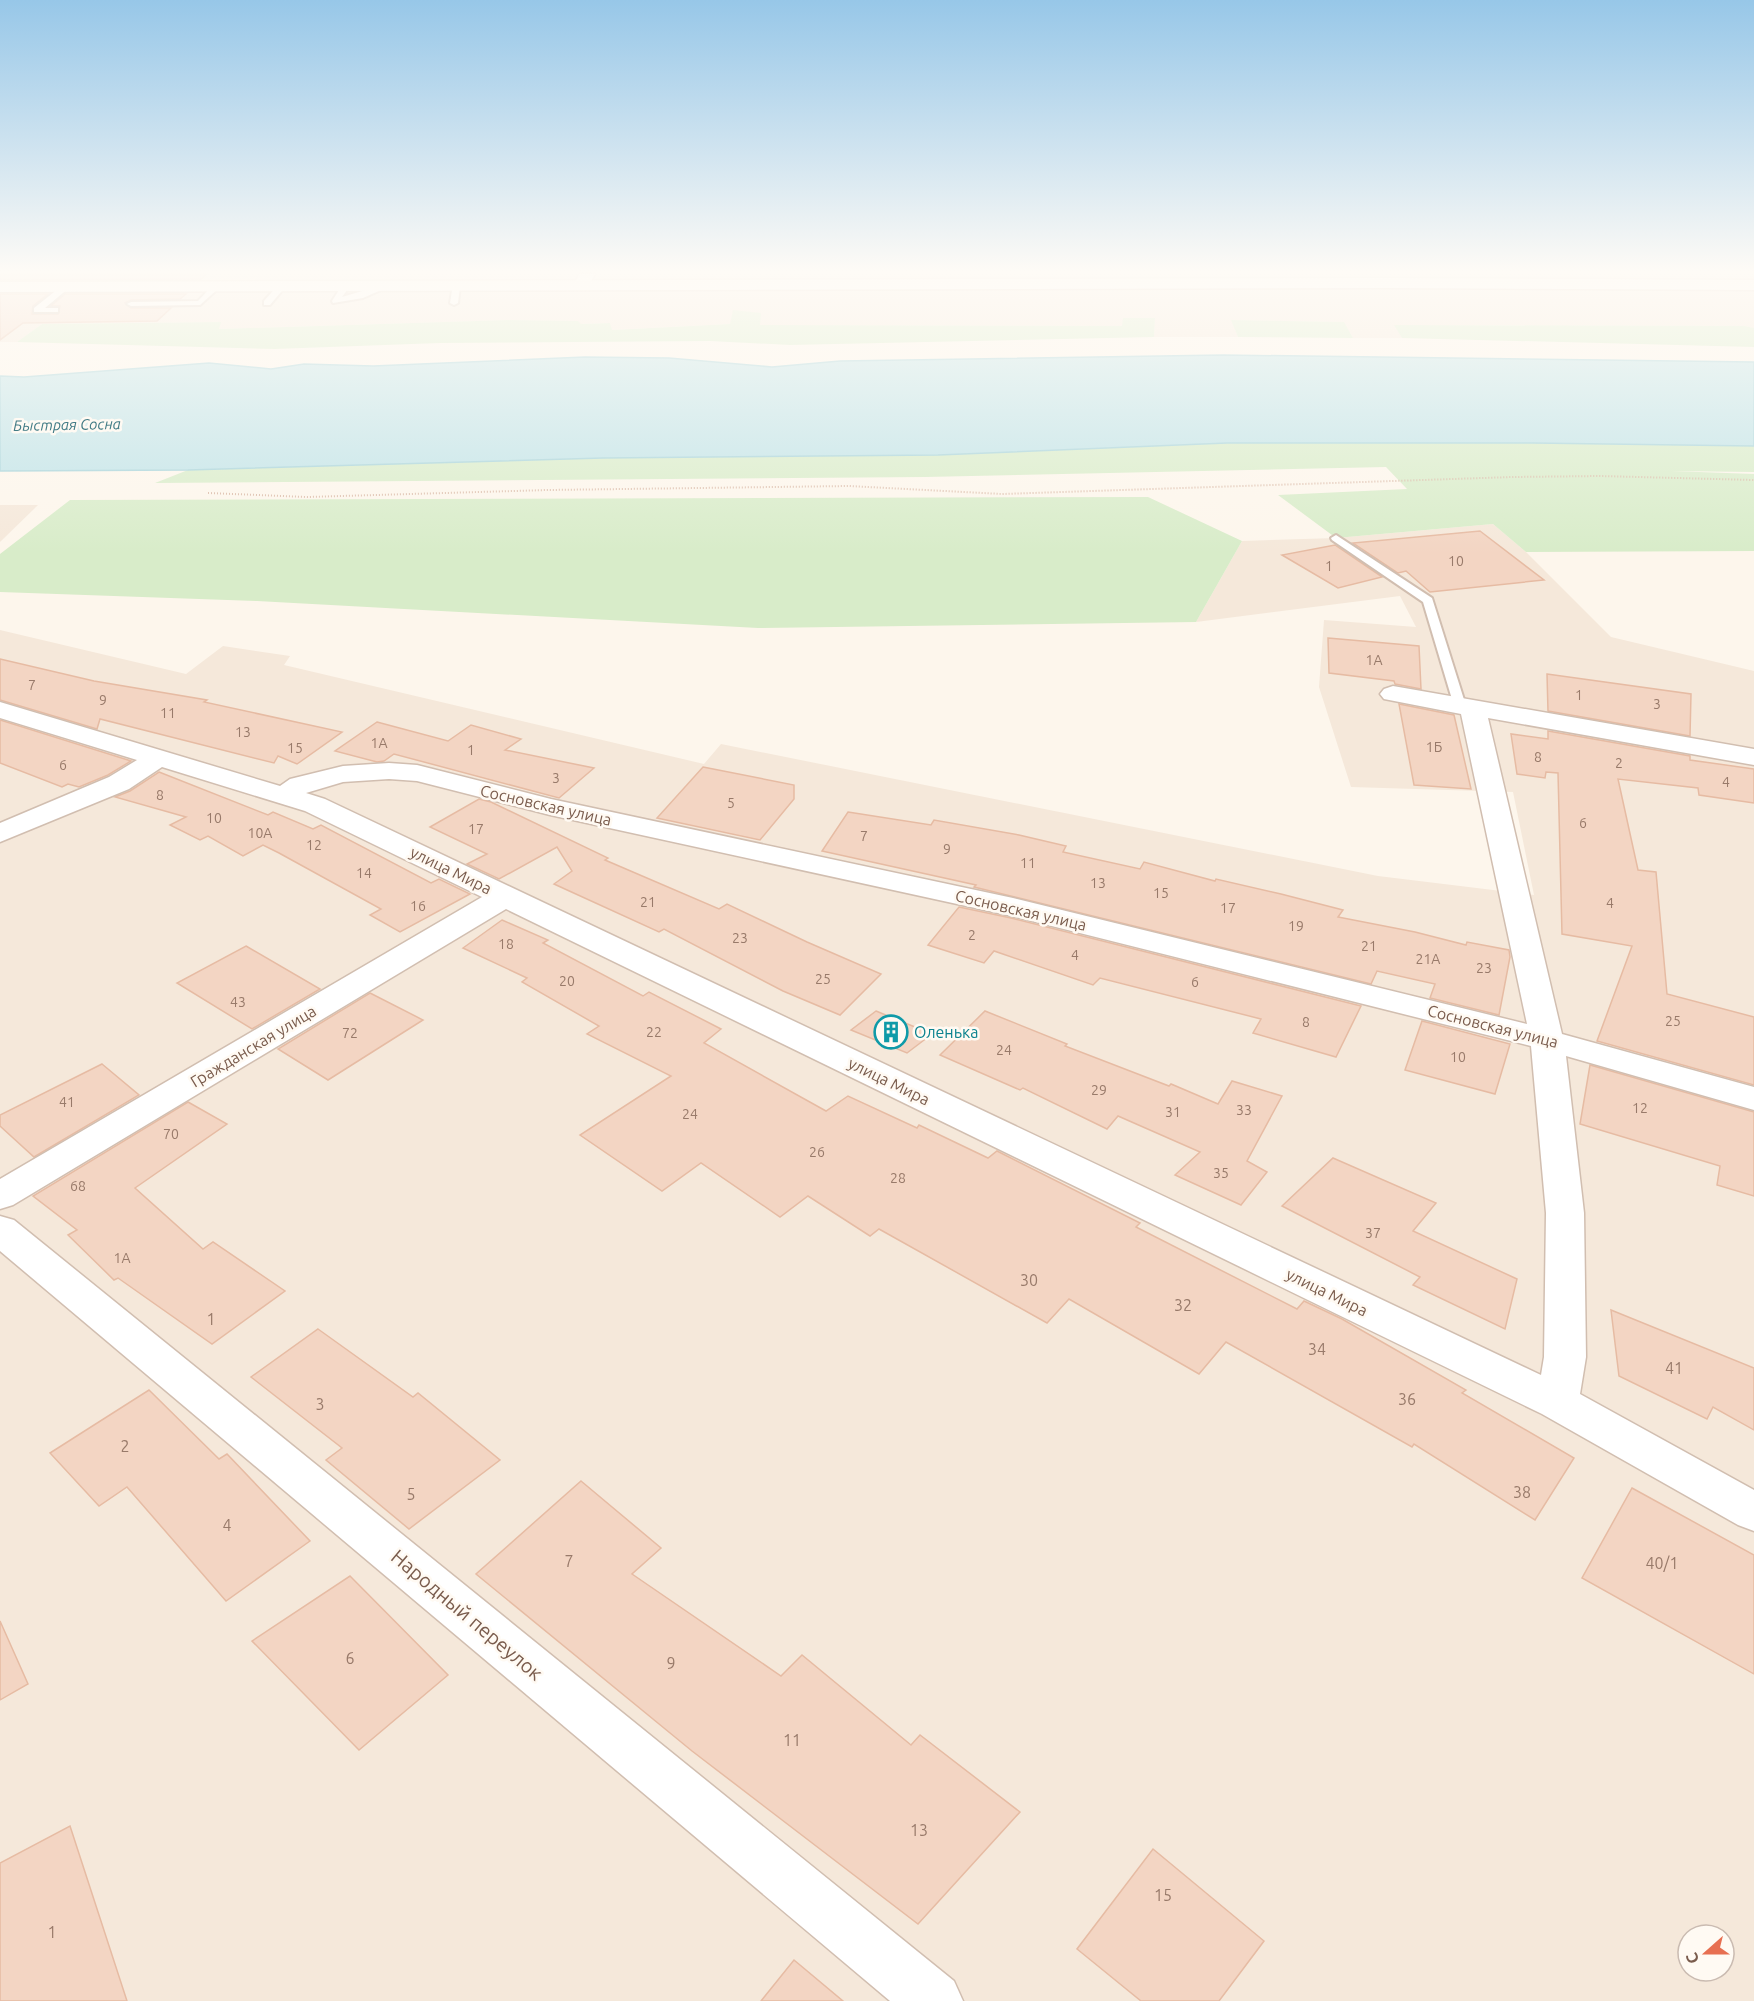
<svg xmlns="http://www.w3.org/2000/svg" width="1754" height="2001" font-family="Ubuntu,sans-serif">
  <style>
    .residential { fill: #f5e8da; fill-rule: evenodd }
    .green { fill: #d8ecc9 }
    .water { fill: #bfe3e8; stroke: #a5d3da; stroke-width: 1.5 }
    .building { fill: #f3d5c3; stroke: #e6bba3; stroke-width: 1.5 }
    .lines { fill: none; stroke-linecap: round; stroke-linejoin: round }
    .lane-casing { stroke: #d1beb0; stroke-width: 4 }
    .street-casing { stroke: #d1beb0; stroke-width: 3 }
    .secondary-casing { stroke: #d6c0b0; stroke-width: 3 }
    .path { stroke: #d9b8a5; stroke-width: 2; stroke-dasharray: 1 2; stroke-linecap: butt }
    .lane { fill: #fff; fill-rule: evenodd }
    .street { fill: #fff; fill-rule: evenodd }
    .secondary { fill: #fff; fill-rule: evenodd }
    .labels { text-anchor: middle; stroke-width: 5; stroke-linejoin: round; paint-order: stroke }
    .number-label { font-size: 14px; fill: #987a6a }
    .far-water-label { font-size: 15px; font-style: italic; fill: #437c86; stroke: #fffaf3 }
    .street-label { font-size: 16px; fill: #7a5c4d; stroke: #fffaf3 }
    .culture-label { font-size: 16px; fill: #0d838f; stroke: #fffaf3; text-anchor: start }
    .near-number-label { font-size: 16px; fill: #987a6a }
    .near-street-label { font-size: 20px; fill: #7a5c4d; stroke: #fffaf3 }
  </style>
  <rect width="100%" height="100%" fill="#fdf6ec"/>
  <!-- residential -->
  <g class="residential">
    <polygon points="0,274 1754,274 1754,282 0,286"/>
    <polygon points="1328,286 1754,288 1754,328 1745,326 1395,325 1402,338 1353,338 1343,322 1232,320 1238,337 1154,337 1155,318 1123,318 1123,326 759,325 734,310 730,324 611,330 610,323 580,324 578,321 508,320 218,329 220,322 42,324 17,342 0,342 0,288"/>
    <polygon points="0,505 38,505 0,542"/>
    <path d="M1493,524L1526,552L1611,637L1754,671V2001H0V630L186,674L223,646L290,656L284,665L704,764L721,744L1378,876L1534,895L1513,792L1351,787L1319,687L1324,620L1416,627L1400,596L1196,622L1242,541L1336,538ZM1688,1935H1724V1971H1688Z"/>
  </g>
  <!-- green -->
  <g class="green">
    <polygon points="733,310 761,313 760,325 1122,326 1123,318 1155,318 1154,337 790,345 710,341 440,343 274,349 17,342 42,324 221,322 219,329 508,320 578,321 581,324 610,323 612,330 730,324"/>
    <polygon points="1231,320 1344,322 1353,338 1238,337"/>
    <polygon points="1394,325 1745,326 1754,328 1754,347 1402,338"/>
    <polygon points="1227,443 1533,443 1754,446 1754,472 1671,471 1754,474 1754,551 1526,552 1493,524 1336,538 1278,495 1407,489 1386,467 925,477 155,483 188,470 603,458 938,455"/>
    <polygon points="1148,497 1242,541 1196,622 758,628 257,601 0,592 0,554 70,500"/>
  </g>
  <!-- water -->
  <polygon class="water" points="1223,355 1754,362 1754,446 1533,443 1227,443 938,455 603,458 188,470 0,471 0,376 24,377 209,363 271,369 304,364 373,366 585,357 669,358 772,367 840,361"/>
  <!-- building -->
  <g class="building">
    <polygon points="0,274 207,274 201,279 0,280"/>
    <polygon points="0,294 48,294 33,306 32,314 58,314 60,306 51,306 65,294 186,294 180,299 131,300 125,303 131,308 171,308 157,321 23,323 0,340"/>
    <polygon points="1480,531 1544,580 1430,592 1406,571 1398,573 1353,543"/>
    <polygon points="1335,545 1382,577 1338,588 1282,555"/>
    <polygon points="1328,638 1419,646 1421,689 1395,684 1394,681 1329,673"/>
    <polygon points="0,659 94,681 207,700 204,702 342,732 297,764 278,756 274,763 100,719 97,729 0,700"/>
    <polygon points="1547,674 1691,694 1690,736 1548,711"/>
    <polygon points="1399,704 1454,715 1471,789 1414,785"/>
    <polygon points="0,720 128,760 131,761 108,775 79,787 68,784 62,787 0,763"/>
    <polygon points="377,722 448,741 471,725 521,739 505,750 594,768 559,798 394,754 384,761 377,762 335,751"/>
    <polygon points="1548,731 1690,756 1690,760 1754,769 1754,803 1699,795 1698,788 1618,779 1638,870 1656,872 1667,994 1754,1017 1754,1085 1597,1041 1632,946 1562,934 1558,773 1546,772 1545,778 1517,774 1511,734 1548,739"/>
    <polygon points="703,767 794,785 794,799 760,840 657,818"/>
    <polygon points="159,772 268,815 273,812 313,829 321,825 431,883 439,879 470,894 400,932 370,915 381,909 279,853 263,845 243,856 208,836 200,840 170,825 186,817 115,797 130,791"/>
    <polygon points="479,799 491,802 608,858 605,860 719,909 727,904 807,942 881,974 840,1015 783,991 664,929 659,932 554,884 572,871 557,847 499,879 467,864 487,854 430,827"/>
    <polygon points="848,812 931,825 934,820 1019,835 1066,846 1063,852 1140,869 1144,862 1215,881 1216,879 1281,894 1343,910 1338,917 1415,932 1466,945 1467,942 1509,950 1510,957 1499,1015 1430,998 1435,984 1377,971 1371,984 974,887 976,885 822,851"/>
    <polygon points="959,907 1011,918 1361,1006 1336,1057 1253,1033 1261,1019 1100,978 1093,985 994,951 984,963 928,945"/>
    <polygon points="502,920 548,940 543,943 643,996 649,992 721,1029 704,1043 826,1111 848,1096 917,1128 919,1125 988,1158 997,1151 1140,1223 1136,1227 1297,1309 1304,1301 1342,1319 1466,1390 1462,1393 1574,1458 1535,1520 1414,1444 1412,1447 1226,1342 1199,1374 1069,1299 1047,1323 879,1229 870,1236 808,1196 780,1217 701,1163 662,1191 580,1135 671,1076 587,1034 599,1026 522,982 527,978 463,948"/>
    <polygon points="246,946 320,989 252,1029 177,983"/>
    <polygon points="370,993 423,1020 328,1080 278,1049"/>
    <polygon points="876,1011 932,1034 907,1053 851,1030"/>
    <polygon points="985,1011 1067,1044 1065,1046 1169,1086 1171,1084 1218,1104 1232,1081 1282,1096 1247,1161 1267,1172 1241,1205 1175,1175 1200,1152 1118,1116 1107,1129 1023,1088 1020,1090 940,1055"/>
    <polygon points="1422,1021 1510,1044 1495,1094 1405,1070"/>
    <polygon points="102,1064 139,1095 34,1157 0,1126 0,1115"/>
    <polygon points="1590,1065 1754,1112 1754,1196 1717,1185 1720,1166 1580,1124"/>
    <polygon points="188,1102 227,1124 135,1188 203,1249 213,1242 285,1291 212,1344 118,1278 114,1280 68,1235 77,1230 33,1196"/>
    <polygon points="1333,1158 1436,1203 1413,1231 1517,1279 1505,1329 1413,1285 1420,1277 1282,1206"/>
    <polygon points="1611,1310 1754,1368 1754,1430 1713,1407 1707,1419 1619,1376"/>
    <polygon points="318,1329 413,1397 418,1393 500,1460 409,1529 326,1460 342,1448 251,1377"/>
    <polygon points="149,1390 219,1459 227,1454 310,1541 226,1601 127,1487 99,1506 50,1453"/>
    <polygon points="581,1481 661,1548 632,1574 781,1676 802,1655 911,1745 920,1735 1020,1812 918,1924 692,1751 476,1574"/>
    <polygon points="1632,1488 1754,1555 1754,1674 1582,1578"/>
    <polygon points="350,1576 448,1675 359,1750 252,1641"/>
    <polygon points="0,1621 28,1684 0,1700"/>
    <polygon points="70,1826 127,2001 0,2001 0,1863"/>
    <polygon points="1153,1849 1264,1941 1219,2001 1141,2001 1077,1949"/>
    <polygon points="794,1960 843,2001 761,2001"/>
  </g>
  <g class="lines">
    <!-- lane casing -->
    <g class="lane-casing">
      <g id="lane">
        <polygon points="214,284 221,286 200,305 131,306 127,304 131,302 198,301"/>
        <polygon points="279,284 286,286 270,305 264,305 264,301"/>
        <polygon points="343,284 350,286 342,297 386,284 390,286 363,298 333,303 332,301"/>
        <polygon points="453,284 460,286 458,303 454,305 450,303"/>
        <polygon points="63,285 70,287 45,308 58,308 58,312 34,312 34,308"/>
        <polygon points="1336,535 1432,598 1466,706 1465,709 1455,709 1454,706 1423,602 1332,540 1331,538"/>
      </g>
    </g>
    <!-- street casing -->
    <g class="street-casing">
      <g id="street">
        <polygon points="579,274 595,274 587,288 582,290 574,285"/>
        <path d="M1393,686L1754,749V765L1488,718L1562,1034L1754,1087V1110L1566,1056L1584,1213L1586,1357L1580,1394L1754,1490V1531L1738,1525L1542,1414L506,909L13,1205L0,1209V1179L482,897L305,811L162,767L129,789L0,842V823L109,777L137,760L0,718V702L280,786L290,779L343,766L389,763L417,765L551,799L1013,898L1527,1024L1461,714L1384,699L1380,694L1384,689ZM389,779L417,781L550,815L1012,916L1531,1046L1546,1213L1544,1357L1541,1375L325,799L306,793L343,782Z"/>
        <polygon points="0,1216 14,1220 954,1981 963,2001 890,2001 0,1251"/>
      </g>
    </g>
    <!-- secondary casing -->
    <g class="secondary-casing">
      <polygon id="secondary" points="1387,278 1754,280 1754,290 1387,288 0,292 0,282"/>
    </g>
    <!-- path -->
    <polyline class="path" points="208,493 307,497 548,490 849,486 1002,494 1513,477 1600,476 1754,480"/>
    <!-- lane -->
    <use href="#lane" class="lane"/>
    <!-- street -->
    <use href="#street" class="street"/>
    <!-- secondary -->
    <use href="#secondary" class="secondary"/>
  </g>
  <!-- sky -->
  <linearGradient id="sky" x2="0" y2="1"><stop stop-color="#97c7e8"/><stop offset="0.49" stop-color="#fefbf6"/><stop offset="1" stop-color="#fefbf6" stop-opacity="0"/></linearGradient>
  <rect width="1754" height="554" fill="url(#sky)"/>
  <!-- icons -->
  <defs>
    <g id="building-ring" transform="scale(1.725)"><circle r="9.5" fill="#fffaf3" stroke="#0f9aa8" stroke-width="1.5"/><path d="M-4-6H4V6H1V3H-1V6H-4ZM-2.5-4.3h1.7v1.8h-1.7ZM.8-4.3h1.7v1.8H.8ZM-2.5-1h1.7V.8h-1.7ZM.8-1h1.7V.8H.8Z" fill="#0f9aa8"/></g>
  </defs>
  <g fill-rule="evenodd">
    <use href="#building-ring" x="891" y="1032"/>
  </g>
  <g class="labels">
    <!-- number labels -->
    <g class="number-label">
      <text x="1456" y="566">10</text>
      <text x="1329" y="571">1</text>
      <text x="1374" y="665">1А</text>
      <text x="32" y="690">7</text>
      <text x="1579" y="700">1</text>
      <text x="103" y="705">9</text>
      <text x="1657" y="709">3</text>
      <text x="168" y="718">11</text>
      <text x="243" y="737">13</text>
      <text x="379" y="748">1А</text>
      <text x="1434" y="752">1Б</text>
      <text x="295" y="753">15</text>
      <text x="471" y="755">1</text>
      <text x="1538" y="762">8</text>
      <text x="1619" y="768">2</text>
      <text x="63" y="770">6</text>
      <text x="556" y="783">3</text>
      <text x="1726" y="787">4</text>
      <text x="160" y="800">8</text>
      <text x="731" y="808">5</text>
      <text x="214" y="823">10</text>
      <text x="1583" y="828">6</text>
      <text x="476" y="834">17</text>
      <text x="260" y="838">10А</text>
      <text x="864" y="841">7</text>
      <text x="314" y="850">12</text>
      <text x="947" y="854">9</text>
      <text x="1028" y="868">11</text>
      <text x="364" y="878">14</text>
      <text x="1098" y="888">13</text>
      <text x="1161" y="898">15</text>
      <text x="648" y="907">21</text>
      <text x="1610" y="908">4</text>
      <text x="418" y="911">16</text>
      <text x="1228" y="913">17</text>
      <text x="1296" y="931">19</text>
      <text x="972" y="940">2</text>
      <text x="740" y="943">23</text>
      <text x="506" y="949">18</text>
      <text x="1369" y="951">21</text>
      <text x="1075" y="960">4</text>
      <text x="1428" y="964">21А</text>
      <text x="1484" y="973">23</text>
      <text x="823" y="984">25</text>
      <text x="567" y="986">20</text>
      <text x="1195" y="987">6</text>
      <text x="238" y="1007">43</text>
      <text x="1673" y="1026">25</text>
      <text x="1306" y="1027">8</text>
      <text x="654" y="1037">22</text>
      <text x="350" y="1038">72</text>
      <text x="1004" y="1055">24</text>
      <text x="1458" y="1062">10</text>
      <text x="1099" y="1095">29</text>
      <text x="67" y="1107">41</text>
      <text x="1640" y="1113">12</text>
      <text x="1244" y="1115">33</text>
      <text x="1173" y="1117">31</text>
      <text x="690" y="1119">24</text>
      <text x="171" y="1139">70</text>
      <text x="817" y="1157">26</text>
      <text x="1221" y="1178">35</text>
      <text x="898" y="1183">28</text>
      <text x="78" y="1191">68</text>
      <text x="1373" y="1238">37</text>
      <text x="122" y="1263">1А</text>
    </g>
    <!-- far-water labels -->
    <g class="far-water-label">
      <text transform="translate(67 425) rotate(-1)" y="5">Быстрая Сосна</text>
    </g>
    <!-- street labels -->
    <g class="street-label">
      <text transform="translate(546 805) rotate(13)" y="6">Сосновская улица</text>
      <text transform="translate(451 870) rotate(26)" y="6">улица Мира</text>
      <text transform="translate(1021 910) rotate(13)" y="6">Сосновская улица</text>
      <text transform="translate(1493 1026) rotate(14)" y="6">Сосновская улица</text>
      <text transform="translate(253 1046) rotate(-31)" y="6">Гражданская улица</text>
      <text transform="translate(889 1081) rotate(26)" y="6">улица Мира</text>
      <text transform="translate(1327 1292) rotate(26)" y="6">улица Мира</text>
    </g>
    <!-- culture labels -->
    <g class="culture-label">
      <text x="914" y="1038">Оленька</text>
    </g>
    <!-- near-number labels -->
    <g class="near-number-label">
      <text x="1029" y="1286">30</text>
      <text x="1183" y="1311">32</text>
      <text x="211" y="1325">1</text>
      <text x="1317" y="1355">34</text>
      <text x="1674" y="1374">41</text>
      <text x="1407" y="1405">36</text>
      <text x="320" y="1410">3</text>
      <text x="125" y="1452">2</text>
      <text x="1522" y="1498">38</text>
      <text x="411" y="1500">5</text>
      <text x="227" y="1531">4</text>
      <text x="569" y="1567">7</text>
      <text x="1662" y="1569">40/1</text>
      <text x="350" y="1664">6</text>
      <text x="671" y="1669">9</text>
      <text x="792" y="1746">11</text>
      <text x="919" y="1836">13</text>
      <text x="1163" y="1901">15</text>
      <text x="52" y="1938">1</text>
    </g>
    <!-- near-street labels -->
    <g class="near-street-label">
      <text transform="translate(467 1615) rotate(40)" y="7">Народный переулок</text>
    </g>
  </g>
  <!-- north arrow -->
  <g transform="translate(1706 1953) rotate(249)"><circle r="28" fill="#fffaf3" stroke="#cabbb1" stroke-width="1.5"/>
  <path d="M0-4.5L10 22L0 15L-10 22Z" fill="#e76f51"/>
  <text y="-9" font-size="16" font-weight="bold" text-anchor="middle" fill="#7a5c4d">С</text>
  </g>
</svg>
